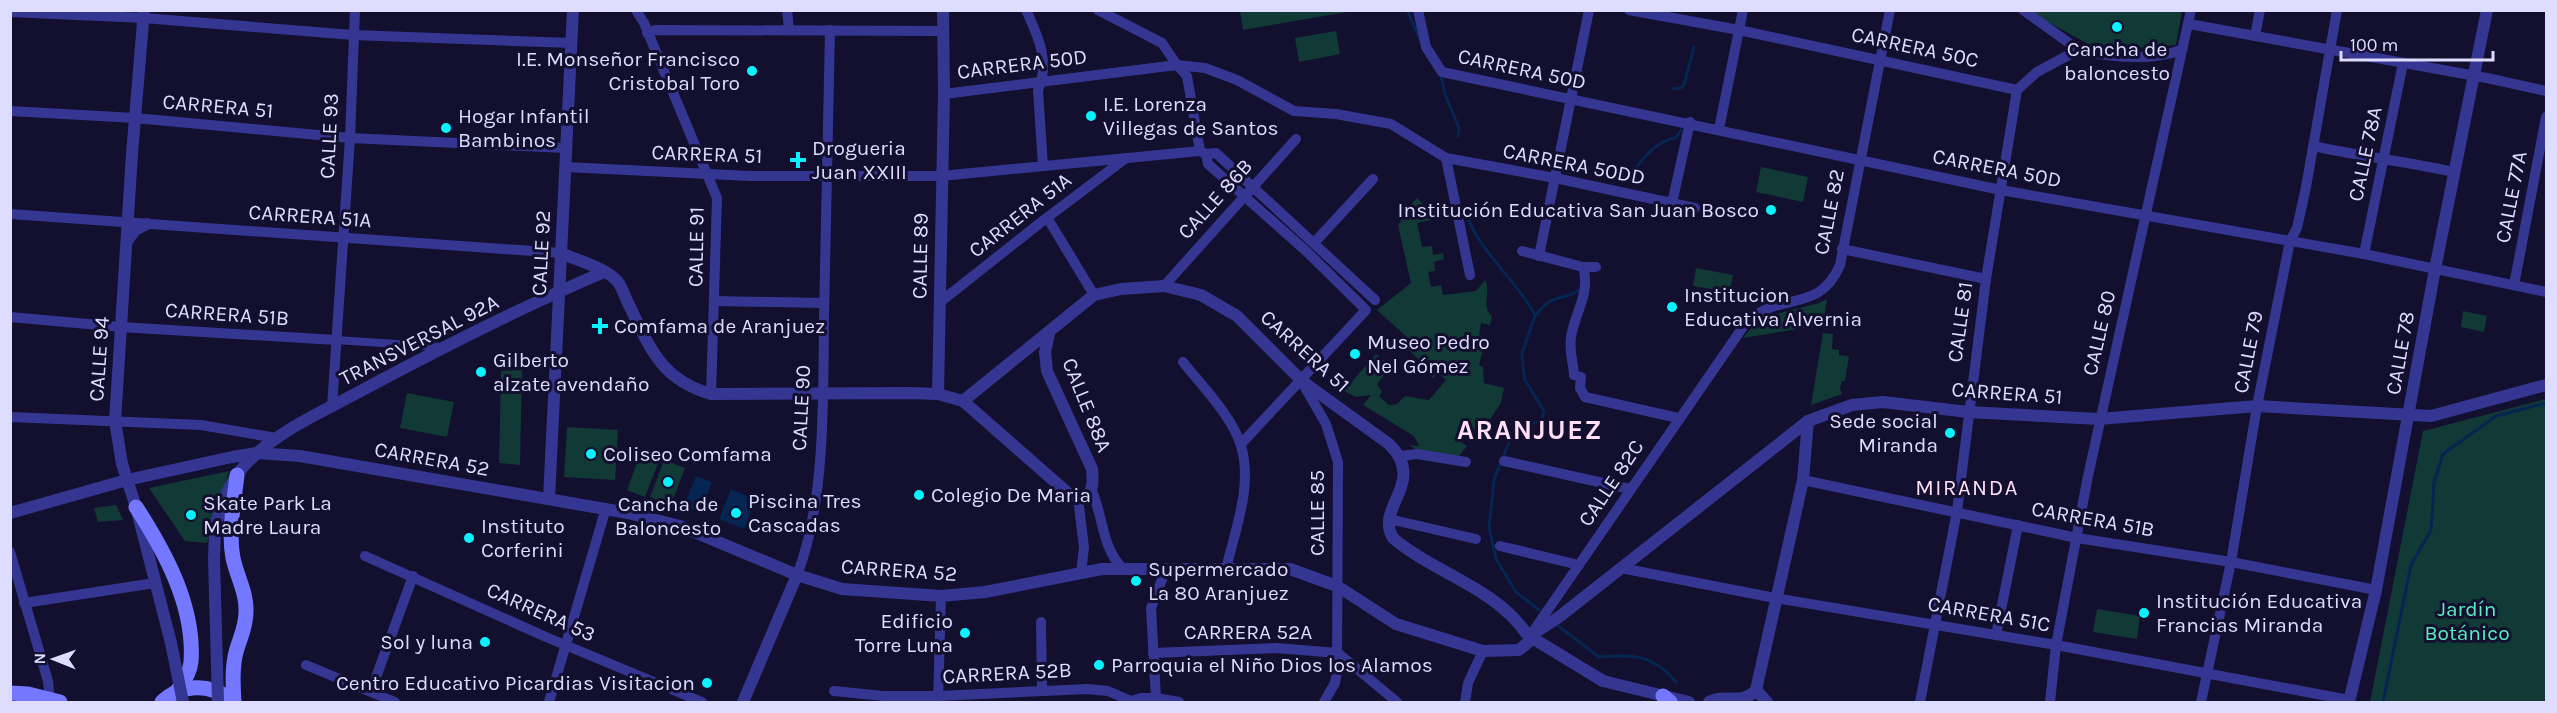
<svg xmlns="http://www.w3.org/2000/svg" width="2557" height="713" font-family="Karla,sans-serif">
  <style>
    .green { fill: #113936 }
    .water { fill: #052552 }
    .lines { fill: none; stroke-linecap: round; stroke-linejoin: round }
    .stream { stroke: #052552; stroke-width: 3 }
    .pedestrian { stroke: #353692; stroke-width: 8 }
    .minor { stroke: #353692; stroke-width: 10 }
    .tertiary { stroke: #353692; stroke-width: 12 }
    .secondary { stroke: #7477ff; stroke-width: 15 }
    .tertiary-bridge { stroke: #353692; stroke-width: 12 }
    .poi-dot { fill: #09f2ff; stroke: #130f2f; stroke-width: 2 }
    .labels { text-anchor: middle; stroke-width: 6; stroke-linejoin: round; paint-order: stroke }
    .street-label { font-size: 21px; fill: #dfddff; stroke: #130f2f }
    .poi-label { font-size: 21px; fill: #dfddff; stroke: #130f2f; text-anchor: start }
    .park-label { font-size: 21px; fill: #5bedc1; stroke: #130f2f }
    .neighbourhood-label { font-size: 22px; letter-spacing: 1.5px; fill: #ffdff5; stroke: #130f2f }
    .district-label { font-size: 27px; font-weight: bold; letter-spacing: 1.5px; fill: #ffdff5; stroke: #130f2f }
  </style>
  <rect width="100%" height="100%" fill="#130f2f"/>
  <!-- green -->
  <g class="green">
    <polygon points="1240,10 1353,10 1353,11 1243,30"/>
    <polygon points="2028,11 2182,11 2176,45 2101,51"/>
    <polygon points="1336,31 1340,54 1299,62 1295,38"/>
    <polygon points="1761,167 1808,177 1803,202 1756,192"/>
    <path d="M1417,198L1426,207L1432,220L1417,223L1422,247L1432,246L1433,255L1443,253L1444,259L1434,262L1435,271L1428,272L1431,287L1441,285L1443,295L1476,291L1485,280C1492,293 1480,306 1492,316L1490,325L1481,323L1479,335L1486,337L1479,365L1483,367L1484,383L1504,388L1501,403L1487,424L1480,420L1474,430L1465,426L1459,441L1467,446L1458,457L1415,449L1409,445L1419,446L1414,436L1363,405L1371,395L1356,397L1344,391L1376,354L1391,367L1377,384L1382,392L1379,396L1389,405L1397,404L1405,396L1429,400L1446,380L1438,373L1433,378L1431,376L1433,374L1406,347L1407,337L1377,310L1411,283L1398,225L1404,217L1402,214Z"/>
    <polygon points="1696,268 1733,275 1730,292 1693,286"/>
    <path d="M1827,299L1823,325L1743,338C1760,313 1792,311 1819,303Z"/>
    <polygon points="2463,311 2487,316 2484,332 2461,327"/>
    <polygon points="1823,333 1833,334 1832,349 1839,350 1839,355 1849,356 1845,381 1842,381 1840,389 1842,394 1811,405"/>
    <polygon points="522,370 520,465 499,463 501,371"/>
    <polygon points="407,393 454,402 447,437 400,428"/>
    <polygon points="2546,399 2546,702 2370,702 2423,431"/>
    <polygon points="567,427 618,430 615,480 564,477"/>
    <polygon points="640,454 659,461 645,497 627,490"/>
    <polygon points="664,460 685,468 671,505 650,497"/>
    <polygon points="229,471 207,543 185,541 149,488"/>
    <polygon points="116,505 123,520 98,522 94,508"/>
    <polygon points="2097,609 2140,616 2137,639 2093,632"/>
  </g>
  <!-- water -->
  <g class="water">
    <polygon points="696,476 712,482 701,513 684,506"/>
    <polygon points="731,489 750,497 753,506 744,529 719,519"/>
  </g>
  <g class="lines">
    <!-- stream -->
    <g class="stream">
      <polyline points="1407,10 1421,42"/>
      <polyline points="1441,76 1445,94 1459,128 1458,136"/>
      <polyline points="1673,89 1681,88 1684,85 1694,47"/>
      <path d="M1629,179C1638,163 1657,139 1676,138L1681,130"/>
      <path d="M1466,209C1470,243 1521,284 1535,316L1522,353L1523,367L1525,380L1544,411L1542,419L1520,430L1509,442L1494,480L1489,527L1496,559L1516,592L1539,610"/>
      <path d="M1535,316C1555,291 1558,303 1580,290"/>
      <path d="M1557,625L1599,657C1632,654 1653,654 1676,682"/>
      <polyline points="2383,702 2411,565 2431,530 2434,483 2443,454 2496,416 2546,403"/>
    </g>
    <!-- pedestrian -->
    <polyline class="pedestrian" points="336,340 442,347"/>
    <!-- minor -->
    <g class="minor">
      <polyline points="636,10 644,23 717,198 711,394"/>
      <polyline points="787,10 789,29"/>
      <path d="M1026,10C1039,38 1050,62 1038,91L1043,165"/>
      <polyline points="1098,10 1162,43 1177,65 1205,68 1237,80 1294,111 1336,114 1391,124 1446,158 1555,178 1695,208"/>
      <polyline points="1418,10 1426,47 1442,72 2001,190 2364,254 2546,292"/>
      <polyline points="1629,10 1739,30 2017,90 2037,72 2076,51"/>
      <path d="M2023,10L2069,43L2076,51C2109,56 2150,62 2181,50"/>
      <polyline points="10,12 144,18 353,35 572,43"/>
      <polyline points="2189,24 2487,78 2546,91"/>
      <polyline points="647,33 655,30 943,31"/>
      <polyline points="2255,36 2260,10"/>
      <polyline points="944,94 1177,65 1187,76 1200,151"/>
      <polyline points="10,111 135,118 350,138 566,148"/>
      <polyline points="1719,129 1743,10"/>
      <path d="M2313,146C2360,156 2407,162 2454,172"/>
      <polyline points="1206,154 1208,164 1306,251 1366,310 1241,444"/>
      <polyline points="1446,158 1470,275"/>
      <polyline points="565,167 750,176 941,176 1200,151 1206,154 1216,153 1375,300"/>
      <polyline points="1672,203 1690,122"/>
      <polyline points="10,214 561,253"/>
      <polyline points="1048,219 1094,295"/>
      <polyline points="1314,243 1373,179"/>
      <polyline points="1842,249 1986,279"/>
      <polyline points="1522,251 1583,267 1596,267"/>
      <polyline points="2364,254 2403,63"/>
      <polyline points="1539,256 1589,10"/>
      <path d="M1583,267C1591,293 1575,312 1571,337C1569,350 1573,362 1574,375L1581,377L1580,388L1585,397L1678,418"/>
      <polyline points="2514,285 2546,117"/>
      <polyline points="1164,286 1296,139"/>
      <polyline points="714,301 824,303"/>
      <polyline points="939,303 1040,223 1126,158"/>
      <polyline points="10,317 121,327 336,340"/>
      <path d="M1183,362C1201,385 1233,417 1241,446C1253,486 1235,530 1226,569"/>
      <polyline points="1303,384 1326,424 1338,462 1337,671 1335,683 1324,702"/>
      <polyline points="332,407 350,138 355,10"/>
      <polyline points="10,417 201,425 276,438"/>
      <polyline points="1401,456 1417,454 1466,462"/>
      <polyline points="1504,461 1630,489"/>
      <polyline points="1803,480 2077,538 2231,562 2376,590"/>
      <path d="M1092,491C1104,519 1101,546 1123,569"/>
      <polyline points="1078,498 1084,547 1081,573"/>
      <polyline points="1389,519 1476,539"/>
      <polyline points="1500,546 1579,565"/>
      <polyline points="10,552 48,681 50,700"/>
      <polyline points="365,556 546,637 702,702"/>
      <polyline points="1621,568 1775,598 2056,645 2349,700"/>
      <path d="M797,575C826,502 823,396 824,317C826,222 828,126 830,30"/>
      <polyline points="24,603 155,583"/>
      <polyline points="1041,622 1042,690"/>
      <path d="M1534,630L1745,324C1778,290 1819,315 1840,265L1890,10"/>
      <polyline points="1996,635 2018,525"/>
      <polyline points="1153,653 1276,648 1338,653 1397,702"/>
      <polyline points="306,665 395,702"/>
      <polyline points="371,691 413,576"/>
      <polyline points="834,691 883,696 939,696 1087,689 1108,691 1131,701 1141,698 1156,698 1179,702"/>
      <polyline points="1156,698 1151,608 1166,569"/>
      <polyline points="549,702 606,508"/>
      <polyline points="938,702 941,596"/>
      <polyline points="1465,702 1468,683 1483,651"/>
      <polyline points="1920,702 1957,511 1986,279 2017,90"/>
      <polyline points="2050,702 2056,645 2088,476 2191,10"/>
      <polyline points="2201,702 2231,562 2257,406 2290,241 2297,228 2306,187 2337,10"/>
    </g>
    <!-- tertiary -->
    <g class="tertiary">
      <polyline points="144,10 132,154 115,421 122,464 136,507 171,643"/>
      <polyline points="127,241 135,230 147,224"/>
      <path d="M561,253C578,261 605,267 618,282C623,289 626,300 630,307C651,350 662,380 711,394L910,393L938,394L963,401L1069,494C1092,504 1094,488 1092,469L1047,371L1045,352L1049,334"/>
      <polyline points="938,394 944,94 943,10"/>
      <path d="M963,401L1094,295L1121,289L1164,286L1201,295L1237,316L1302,381L1389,444C1428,483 1374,507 1393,538C1434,573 1494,587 1526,633"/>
      <polyline points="549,499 573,10"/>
      <polyline points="10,513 127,480 232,457 257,453 300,456 628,513 680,526 797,575 842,589 941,596 985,592 1102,569 1290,569 1337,586 1396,624 1483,651 1519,650 1531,640"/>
      <path d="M215,530C220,506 228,483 245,465C274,433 318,414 355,394C437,350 519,308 604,272"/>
      <polyline points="1536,632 1559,617 1808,421 1852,405 1883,402 1968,412 2099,419 2257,406 2431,416 2546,385"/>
      <polyline points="1534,639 1603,681 1689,702"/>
      <polyline points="1756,690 1767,702"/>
      <polyline points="743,702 797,575"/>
      <path d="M1709,702C1725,693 1742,706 1756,690L1803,480L1808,421"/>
      <polyline points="2349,702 2376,590 2435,269 2487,10"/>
    </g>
    <!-- secondary -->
    <g class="secondary">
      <path d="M136,507C165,552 195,606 191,662C190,673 184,682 177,691"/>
      <polyline points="10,693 28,694 60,702"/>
      <polyline points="1663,696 1670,702"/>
      <path d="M162,702C181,684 209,683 230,699"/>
      <path d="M234,702C233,685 232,668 236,652C240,638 246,627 246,612C247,593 237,577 233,558C228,532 234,502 237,475"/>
    </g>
    <!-- tertiary-bridge -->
    <g class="tertiary-bridge">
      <polyline points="215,530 214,559 218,702"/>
      <polyline points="171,643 183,702"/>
    </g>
  </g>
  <!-- markers -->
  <g class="poi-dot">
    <circle cx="2117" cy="27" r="6"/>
    <circle cx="752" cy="71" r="6"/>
    <circle cx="1091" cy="116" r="6"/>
    <circle cx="446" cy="128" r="6"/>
    <path d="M795 151h6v6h6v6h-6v6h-6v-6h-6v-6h6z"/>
    <circle cx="1771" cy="210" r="6"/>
    <circle cx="1672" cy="307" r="6"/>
    <path d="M597 317h6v6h6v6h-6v6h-6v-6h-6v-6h6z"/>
    <circle cx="1355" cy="354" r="6"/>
    <circle cx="481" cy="372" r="6"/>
    <circle cx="1950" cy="433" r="6"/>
    <circle cx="591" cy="454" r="6"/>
    <circle cx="668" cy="482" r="6"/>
    <circle cx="919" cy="495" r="6"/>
    <circle cx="736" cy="513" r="6"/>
    <circle cx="191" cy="515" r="6"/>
    <circle cx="469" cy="538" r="6"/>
    <circle cx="1136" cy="581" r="6"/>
    <circle cx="2144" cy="613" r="6"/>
    <circle cx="965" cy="633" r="6"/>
    <circle cx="485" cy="642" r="6"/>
    <circle cx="1099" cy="665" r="6"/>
    <circle cx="707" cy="683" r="6"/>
  </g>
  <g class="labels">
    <!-- street labels -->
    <g class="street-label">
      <text transform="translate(1915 47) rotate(12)" y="7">CARRERA 50C</text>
      <text transform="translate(1022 64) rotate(-7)" y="7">CARRERA 50D</text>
      <text transform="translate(1522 69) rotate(12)" y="7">CARRERA 50D</text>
      <text transform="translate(218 106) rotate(5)" y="7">CARRERA 51</text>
      <text transform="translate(329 136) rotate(-87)" y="7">CALLE 93</text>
      <text transform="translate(707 154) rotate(2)" y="7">CARRERA 51</text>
      <text transform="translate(2365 154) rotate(-78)" y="7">CALLE 78A</text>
      <text transform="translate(1574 164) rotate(11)" y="7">CARRERA 50DD</text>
      <text transform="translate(1997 168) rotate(11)" y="7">CARRERA 50D</text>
      <text transform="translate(2511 197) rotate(-79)" y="7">CALLE 77A</text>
      <text transform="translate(1215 199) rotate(-48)" y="7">CALLE 86B</text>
      <text transform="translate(1829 212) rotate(-79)" y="7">CALLE 82</text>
      <text transform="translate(1020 215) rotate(-38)" y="7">CARRERA 51A</text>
      <text transform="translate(310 216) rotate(4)" y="7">CARRERA 51A</text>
      <text transform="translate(696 247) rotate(-89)" y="7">CALLE 91</text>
      <text transform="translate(541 253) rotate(-87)" y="7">CALLE 92</text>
      <text transform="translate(920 256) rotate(-89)" y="7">CALLE 89</text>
      <text transform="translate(227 314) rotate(4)" y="7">CARRERA 51B</text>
      <text transform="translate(1960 322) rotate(-82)" y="7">CALLE 81</text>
      <text transform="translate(2099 333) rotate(-77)" y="7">CALLE 80</text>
      <text transform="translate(419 340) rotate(-27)" y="7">TRANSVERSAL 92A</text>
      <text transform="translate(1305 351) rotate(42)" y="7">CARRERA 51</text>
      <text transform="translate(2248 352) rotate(-79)" y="7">CALLE 79</text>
      <text transform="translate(2400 353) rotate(-80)" y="7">CALLE 78</text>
      <text transform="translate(99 359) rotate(-86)" y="7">CALLE 94</text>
      <text transform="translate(2007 393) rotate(4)" y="7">CARRERA 51</text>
      <text transform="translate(1087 405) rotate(68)" y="7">CALLE 88A</text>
      <text transform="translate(801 408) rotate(-87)" y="7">CALLE 90</text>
      <text transform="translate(432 459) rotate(10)" y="7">CARRERA 52</text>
      <text transform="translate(1611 483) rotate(-56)" y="7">CALLE 82C</text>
      <text transform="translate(1317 513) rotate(-90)" y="7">CALLE 85</text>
      <text transform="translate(2093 519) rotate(10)" y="7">CARRERA 51B</text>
      <text transform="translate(899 570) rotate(4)" y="7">CARRERA 52</text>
      <text transform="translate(541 612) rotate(24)" y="7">CARRERA 53</text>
      <text transform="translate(1989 614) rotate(10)" y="7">CARRERA 51C</text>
      <text x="1248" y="639">CARRERA 52A</text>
      <text transform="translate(1007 673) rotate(-3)" y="7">CARRERA 52B</text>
    </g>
    <!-- poi labels -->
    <g class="poi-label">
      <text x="2117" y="56" text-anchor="middle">Cancha de<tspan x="2117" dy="24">baloncesto</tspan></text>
      <text x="740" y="66" text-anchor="end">I.E. Monseñor Francisco<tspan x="740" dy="24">Cristobal Toro</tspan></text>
      <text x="1103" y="111">I.E. Lorenza<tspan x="1103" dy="24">Villegas de Santos</tspan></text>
      <text x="458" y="123">Hogar Infantil<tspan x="458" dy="24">Bambinos</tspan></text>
      <text x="812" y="155">Drogueria<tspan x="812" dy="24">Juan XXIII</tspan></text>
      <text x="1759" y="217" text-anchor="end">Institución Educativa San Juan Bosco</text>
      <text x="1684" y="302">Institucion<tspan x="1684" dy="24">Educativa Alvernia</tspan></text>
      <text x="614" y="333">Comfama de Aranjuez</text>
      <text x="1367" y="349">Museo Pedro<tspan x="1367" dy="24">Nel Gómez</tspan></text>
      <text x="493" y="367">Gilberto<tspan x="493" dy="24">alzate avendaño</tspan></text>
      <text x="1938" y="428" text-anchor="end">Sede social<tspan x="1938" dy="24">Miranda</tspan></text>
      <text x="603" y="461">Coliseo Comfama</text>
      <text x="931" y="502">Colegio De Maria</text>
      <text x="748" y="508">Piscina Tres<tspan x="748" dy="24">Cascadas</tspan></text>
      <text x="203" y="510">Skate Park La<tspan x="203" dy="24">Madre Laura</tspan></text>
      <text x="668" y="511" text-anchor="middle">Cancha de<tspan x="668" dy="24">Baloncesto</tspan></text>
      <text x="481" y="533">Instituto<tspan x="481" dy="24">Corferini</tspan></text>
      <text x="1148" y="576">Supermercado<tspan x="1148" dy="24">La 80 Aranjuez</tspan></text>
      <text x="2156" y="608">Institución Educativa<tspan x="2156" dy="24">Francias Miranda</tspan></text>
      <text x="953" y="628" text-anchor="end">Edificio<tspan x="953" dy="24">Torre Luna</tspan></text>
      <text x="473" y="649" text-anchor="end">Sol y luna</text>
      <text x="1111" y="672">Parroquia el Niño Dios los Alamos</text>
      <text x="695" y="690" text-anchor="end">Centro Educativo Picardias Visitacion</text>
    </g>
    <!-- park labels -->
    <g class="park-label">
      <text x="2467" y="616">Jardín<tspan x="2467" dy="24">Botánico</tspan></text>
    </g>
    <!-- neighbourhood labels -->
    <g class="neighbourhood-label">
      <text x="1967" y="495">MIRANDA</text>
    </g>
    <!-- district labels -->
    <g class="district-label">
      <text x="1530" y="439">ARANJUEZ</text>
    </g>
  </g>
  <!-- border -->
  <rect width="2557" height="713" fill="none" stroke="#dfddff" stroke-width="24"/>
  <!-- north arrow -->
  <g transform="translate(54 659) rotate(271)" stroke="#130f2f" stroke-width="4.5" paint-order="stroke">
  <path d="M0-4.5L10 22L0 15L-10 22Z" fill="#dfddff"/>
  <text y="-9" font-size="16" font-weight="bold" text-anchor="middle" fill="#dfddff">N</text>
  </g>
  <!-- scale -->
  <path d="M2341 51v9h152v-9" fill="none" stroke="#dfddff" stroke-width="3"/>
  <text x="2350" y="51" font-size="18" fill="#dfddff" stroke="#130f2f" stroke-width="4.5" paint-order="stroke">100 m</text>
</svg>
